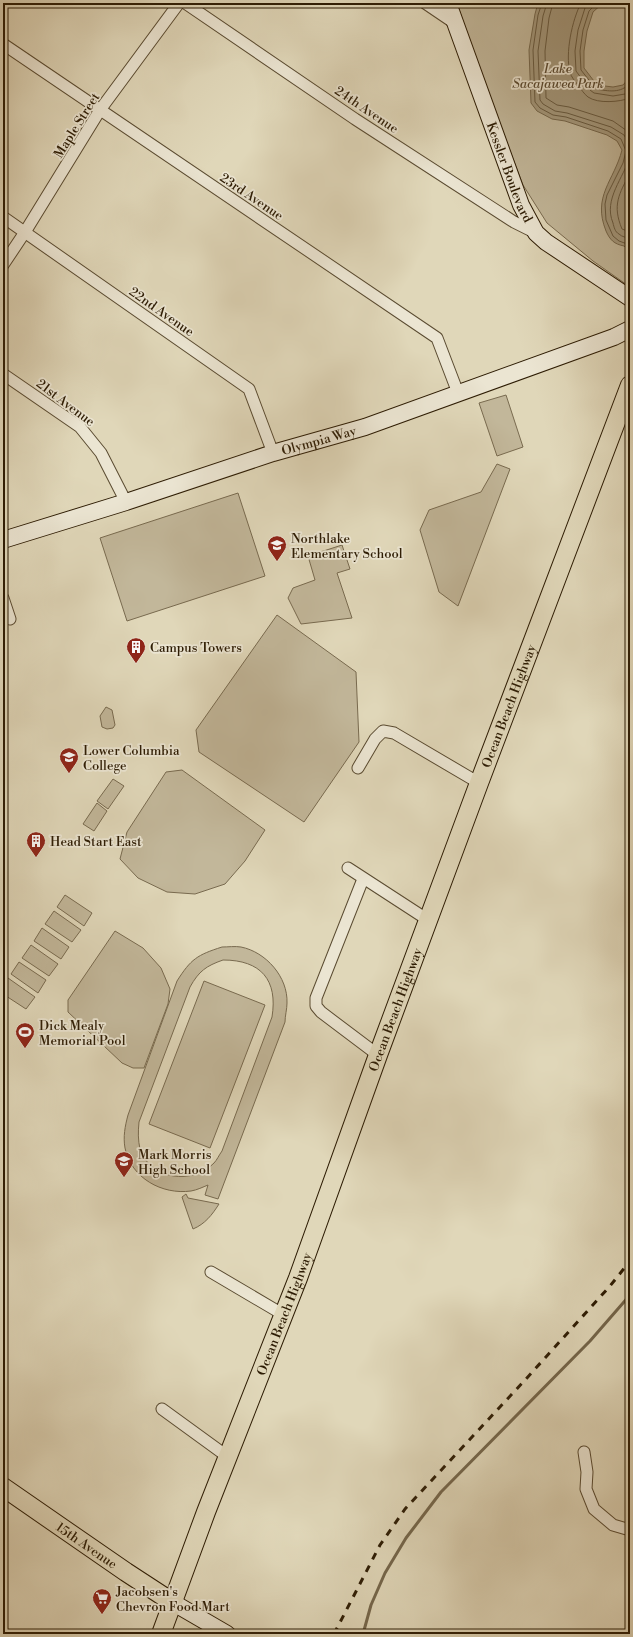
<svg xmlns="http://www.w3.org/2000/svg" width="633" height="1637" font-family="'Libre Bodoni',serif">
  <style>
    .green { fill: #c2b79a; stroke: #786a4f; fill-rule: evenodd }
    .water { fill: #a3977b; stroke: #74664b }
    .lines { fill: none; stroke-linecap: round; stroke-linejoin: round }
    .shore { stroke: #685a40; stroke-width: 1 }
    .stream { stroke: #74664b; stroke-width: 3 }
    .street-casing { stroke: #5a4b31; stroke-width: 13 }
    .secondary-casing { stroke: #2d1c04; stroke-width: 18 }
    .primary-casing { stroke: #2d1c04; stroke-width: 20 }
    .street { stroke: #ebe5d2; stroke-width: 11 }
    .secondary { stroke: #ebe5d2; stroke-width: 16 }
    .primary { stroke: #e0d7b9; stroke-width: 18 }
    .rail { stroke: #2d1c04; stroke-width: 3; stroke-dasharray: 7 7; stroke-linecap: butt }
    .labels { text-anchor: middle; stroke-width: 3.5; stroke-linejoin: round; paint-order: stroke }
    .park-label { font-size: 13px; font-style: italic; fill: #5a4a31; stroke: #ebe5d2 }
    .street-label { font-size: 13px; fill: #2d1c04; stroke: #ebe5d2 }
    .poi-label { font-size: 13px; fill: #2d1c04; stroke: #ebe5d2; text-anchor: start }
  </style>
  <rect width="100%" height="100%" fill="#e0d7b9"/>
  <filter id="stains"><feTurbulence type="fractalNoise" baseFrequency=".005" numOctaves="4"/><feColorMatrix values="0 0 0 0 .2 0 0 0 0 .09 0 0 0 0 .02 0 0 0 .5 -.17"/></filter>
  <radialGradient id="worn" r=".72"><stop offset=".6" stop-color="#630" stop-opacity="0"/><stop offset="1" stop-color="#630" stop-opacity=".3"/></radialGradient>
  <!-- green -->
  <g class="green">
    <polygon points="457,3 630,3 630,287 593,261 547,223 523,185 480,72"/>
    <polygon points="506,395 523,447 497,456 479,403"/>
    <polygon points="497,464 510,469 458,606 439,592 420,530 429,510 481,492"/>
    <polygon points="238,493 265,576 127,621 100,538"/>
    <polygon points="342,545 350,569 337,573 352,618 301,624 288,598 293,588 315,580 308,556"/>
    <polygon points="277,615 356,672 359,742 304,822 199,752 196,730"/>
    <polygon points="106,707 112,710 115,725 113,728 107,729 102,727 100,716"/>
    <polygon points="182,770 265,830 245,861 225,884 195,894 167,892 138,878 120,859 127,832 166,772"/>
    <polygon points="113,779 124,786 108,809 97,801"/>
    <polygon points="97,803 107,811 94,831 83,824"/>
    <polygon points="65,895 92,913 84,926 57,907"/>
    <polygon points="54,911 81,930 72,942 45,924"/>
    <polygon points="42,928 69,947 61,959 34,941"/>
    <polygon points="115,931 143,948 161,968 170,989 168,1004 144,1068 133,1068 122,1063 68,1012 68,1000"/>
    <polygon points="31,945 58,964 49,976 22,958"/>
    <path d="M222,947C228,947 235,946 241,947C266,952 288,977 287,1003C287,1009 285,1016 285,1022L218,1199L205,1195L208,1185C203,1187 197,1190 191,1191C162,1195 131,1178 125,1148C123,1137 125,1126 128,1115L177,981C191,959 197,955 222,947ZM223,960C261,960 278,980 272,1017L222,1151C219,1155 217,1160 214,1163C193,1185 150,1180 140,1149C138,1140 138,1132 139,1122L190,987C199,971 206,966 223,960Z"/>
    <polygon points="19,962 46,980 38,993 11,974"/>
    <polygon points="8,978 35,997 26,1009 3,994 3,985"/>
    <polygon points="204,981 265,1005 210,1148 149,1124"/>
    <path d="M186,1194L188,1198L219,1204C212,1215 205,1224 193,1229L182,1197Z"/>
  </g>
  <!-- water -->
  <path class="water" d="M538,3H603L593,12L587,31L584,51V68L597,85L613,87L623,85L630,77V248L627,249L624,246C614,244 610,240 606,231C592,196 614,181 622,150L617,141L607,135L565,121L552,119L537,111L531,103L529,50L535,14Z"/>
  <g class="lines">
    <!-- shore -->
    <g class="shore">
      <polyline points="542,3 538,15 533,50 535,102 540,108 553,115 566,117 608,131 621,139 626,151 623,163 607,195 605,204 606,220 613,236 619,241 630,245"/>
      <polyline points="547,3 543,16 538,51 540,100 543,104 555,111 567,113 611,127 624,135 630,145"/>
      <polyline points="553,3 549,18 545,51 546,98 557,105 569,107 613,121 630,133"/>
      <path d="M581,3C572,20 565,54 570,72C571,77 575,81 578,85C581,89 584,94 588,97C598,104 620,102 630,98"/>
      <polyline points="589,3 585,8 578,30 575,51 576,71 590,90 594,93 613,96 625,94 630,91"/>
      <path d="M597,3L589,11L583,30L580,51L581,70L596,89C608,91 621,94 630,83"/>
      <path d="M630,156C624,178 603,199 613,223C614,227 615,232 619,234C622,237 626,237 630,239"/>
      <path d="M630,173C619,194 612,205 622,229L630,232"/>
    </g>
    <!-- stream -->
    <polyline class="stream" points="363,1634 371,1605 385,1573 406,1538 441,1492 590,1341 630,1295"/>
    <!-- street casing -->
    <g class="street-casing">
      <g id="street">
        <polyline points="185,3 355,119 514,222 536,233"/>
        <polyline points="425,3 456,24"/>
        <polyline points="3,44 437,338 458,393"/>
        <polyline points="3,217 249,389 273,453"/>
        <polyline points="3,265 25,232 100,110 179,3"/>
        <polyline points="3,374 80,427 101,453 126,502"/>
        <polyline points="3,598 10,619"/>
        <polyline points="358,768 375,739 383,731 394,733 479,783"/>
        <polyline points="348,868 428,920"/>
        <polyline points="363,879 316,998 316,1006 321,1012 378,1055"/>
        <polyline points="211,1272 284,1315"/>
        <polyline points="162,1409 228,1457"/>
        <polyline points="584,1452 587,1472 586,1489 594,1509 613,1525 630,1530"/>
      </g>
    </g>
    <!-- secondary casing -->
    <g class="secondary-casing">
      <g id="secondary">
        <path id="s1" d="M448,3L521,205L536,233L546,242L630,298"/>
        <path id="s2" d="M3,540L126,502L273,453L365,427L614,337L630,329"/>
        <polyline points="172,1602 227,1634"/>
      </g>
    </g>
    <!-- primary casing -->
    <g class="primary-casing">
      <g id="primary">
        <path id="s3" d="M3,1487L126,1572L172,1602"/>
        <path id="s4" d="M161,1634L206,1512L298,1278L378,1055L479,783L630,385"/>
      </g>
    </g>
    <!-- street -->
    <use href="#street" class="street"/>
    <!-- secondary -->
    <use href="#secondary" class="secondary"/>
    <!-- primary -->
    <use href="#primary" class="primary"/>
    <!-- rail -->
    <polyline class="rail" points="334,1634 380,1545 405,1509 526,1379 610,1286 630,1261"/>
  </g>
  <!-- icons -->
  <defs>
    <g id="school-pin" transform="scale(1)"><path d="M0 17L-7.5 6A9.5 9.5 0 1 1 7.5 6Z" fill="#8f2418" stroke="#ebe5d2"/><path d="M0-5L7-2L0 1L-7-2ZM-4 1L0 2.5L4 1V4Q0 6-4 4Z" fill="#fff"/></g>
    <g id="building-pin" transform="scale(1)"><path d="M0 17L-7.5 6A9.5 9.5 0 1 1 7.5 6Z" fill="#8f2418" stroke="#ebe5d2"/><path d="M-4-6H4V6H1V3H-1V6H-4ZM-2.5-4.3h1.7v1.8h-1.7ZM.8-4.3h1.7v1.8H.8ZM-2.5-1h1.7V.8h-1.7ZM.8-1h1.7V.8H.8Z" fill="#fff"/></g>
    <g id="university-pin" transform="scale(1)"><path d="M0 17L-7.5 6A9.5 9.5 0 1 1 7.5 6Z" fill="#8f2418" stroke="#ebe5d2"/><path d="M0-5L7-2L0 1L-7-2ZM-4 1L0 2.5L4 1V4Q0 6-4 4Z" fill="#fff"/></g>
    <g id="stadium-pin" transform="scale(1)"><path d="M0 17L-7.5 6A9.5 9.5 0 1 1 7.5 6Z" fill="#8f2418" stroke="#ebe5d2"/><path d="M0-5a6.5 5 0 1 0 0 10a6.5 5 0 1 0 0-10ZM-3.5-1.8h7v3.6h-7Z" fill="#fff"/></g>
    <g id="supermarket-pin" transform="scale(1)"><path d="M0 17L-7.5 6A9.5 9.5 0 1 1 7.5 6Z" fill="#8f2418" stroke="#ebe5d2"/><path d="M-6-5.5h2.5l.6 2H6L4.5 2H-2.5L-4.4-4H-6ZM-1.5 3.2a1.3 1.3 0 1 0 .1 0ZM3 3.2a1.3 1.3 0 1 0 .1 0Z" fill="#fff"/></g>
  </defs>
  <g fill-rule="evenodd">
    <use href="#school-pin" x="277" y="545"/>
    <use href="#building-pin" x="136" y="647"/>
    <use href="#university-pin" x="69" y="757"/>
    <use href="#building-pin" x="36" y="841"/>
    <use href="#stadium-pin" x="25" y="1032"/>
    <use href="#school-pin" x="124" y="1161"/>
    <use href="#supermarket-pin" x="102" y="1598"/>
  </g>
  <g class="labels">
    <!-- park labels -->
    <g class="park-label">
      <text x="558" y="73">Lake<tspan x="558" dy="15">Sacajawea Park</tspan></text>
    </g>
    <!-- street labels -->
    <g class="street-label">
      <text transform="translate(367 109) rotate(34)" y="5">24th Avenue</text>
      <text transform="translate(76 125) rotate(-58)" y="5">Maple Street</text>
      <text dy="5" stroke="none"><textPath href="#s1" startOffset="180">Kessler Boulevard</textPath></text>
      <text transform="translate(252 196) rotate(34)" y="5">23rd Avenue</text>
      <text transform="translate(162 311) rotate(35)" y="5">22nd Avenue</text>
      <text transform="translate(66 402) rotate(37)" y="5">21st Avenue</text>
      <text dy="5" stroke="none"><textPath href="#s2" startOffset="331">Olympia Way</textPath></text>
      <text dy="5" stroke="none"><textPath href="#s4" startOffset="991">Ocean Beach Highway</textPath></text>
      <text dy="5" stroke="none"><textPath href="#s4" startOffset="667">Ocean Beach Highway</textPath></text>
      <text dy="5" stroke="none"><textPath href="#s4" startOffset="343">Ocean Beach Highway</textPath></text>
      <text dy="5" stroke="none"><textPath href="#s3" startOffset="102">15th Avenue</textPath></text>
    </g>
    <!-- poi labels -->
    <g class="poi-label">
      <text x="291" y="543">Northlake<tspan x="291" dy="15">Elementary School</tspan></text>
      <text x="150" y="652">Campus Towers</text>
      <text x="83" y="755">Lower Columbia<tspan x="83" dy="15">College</tspan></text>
      <text x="50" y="846">Head Start East</text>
      <text x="39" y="1030">Dick Mealy<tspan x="39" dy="15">Memorial Pool</tspan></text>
      <text x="138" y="1159">Mark Morris<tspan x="138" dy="15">High School</tspan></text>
      <text x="116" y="1596">Jacobsen's<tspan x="116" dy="15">Chevron Food Mart</tspan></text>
    </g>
  </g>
  <!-- margin -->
  <rect width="633" height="1637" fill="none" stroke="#e0d7b9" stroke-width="16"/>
  <rect x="4" y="4" width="625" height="1629" fill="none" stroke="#2d1c04" stroke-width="2"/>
  <rect x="8" y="8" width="617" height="1621" fill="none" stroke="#2d1c04"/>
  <rect width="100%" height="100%" filter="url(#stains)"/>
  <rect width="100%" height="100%" fill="url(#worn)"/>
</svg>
